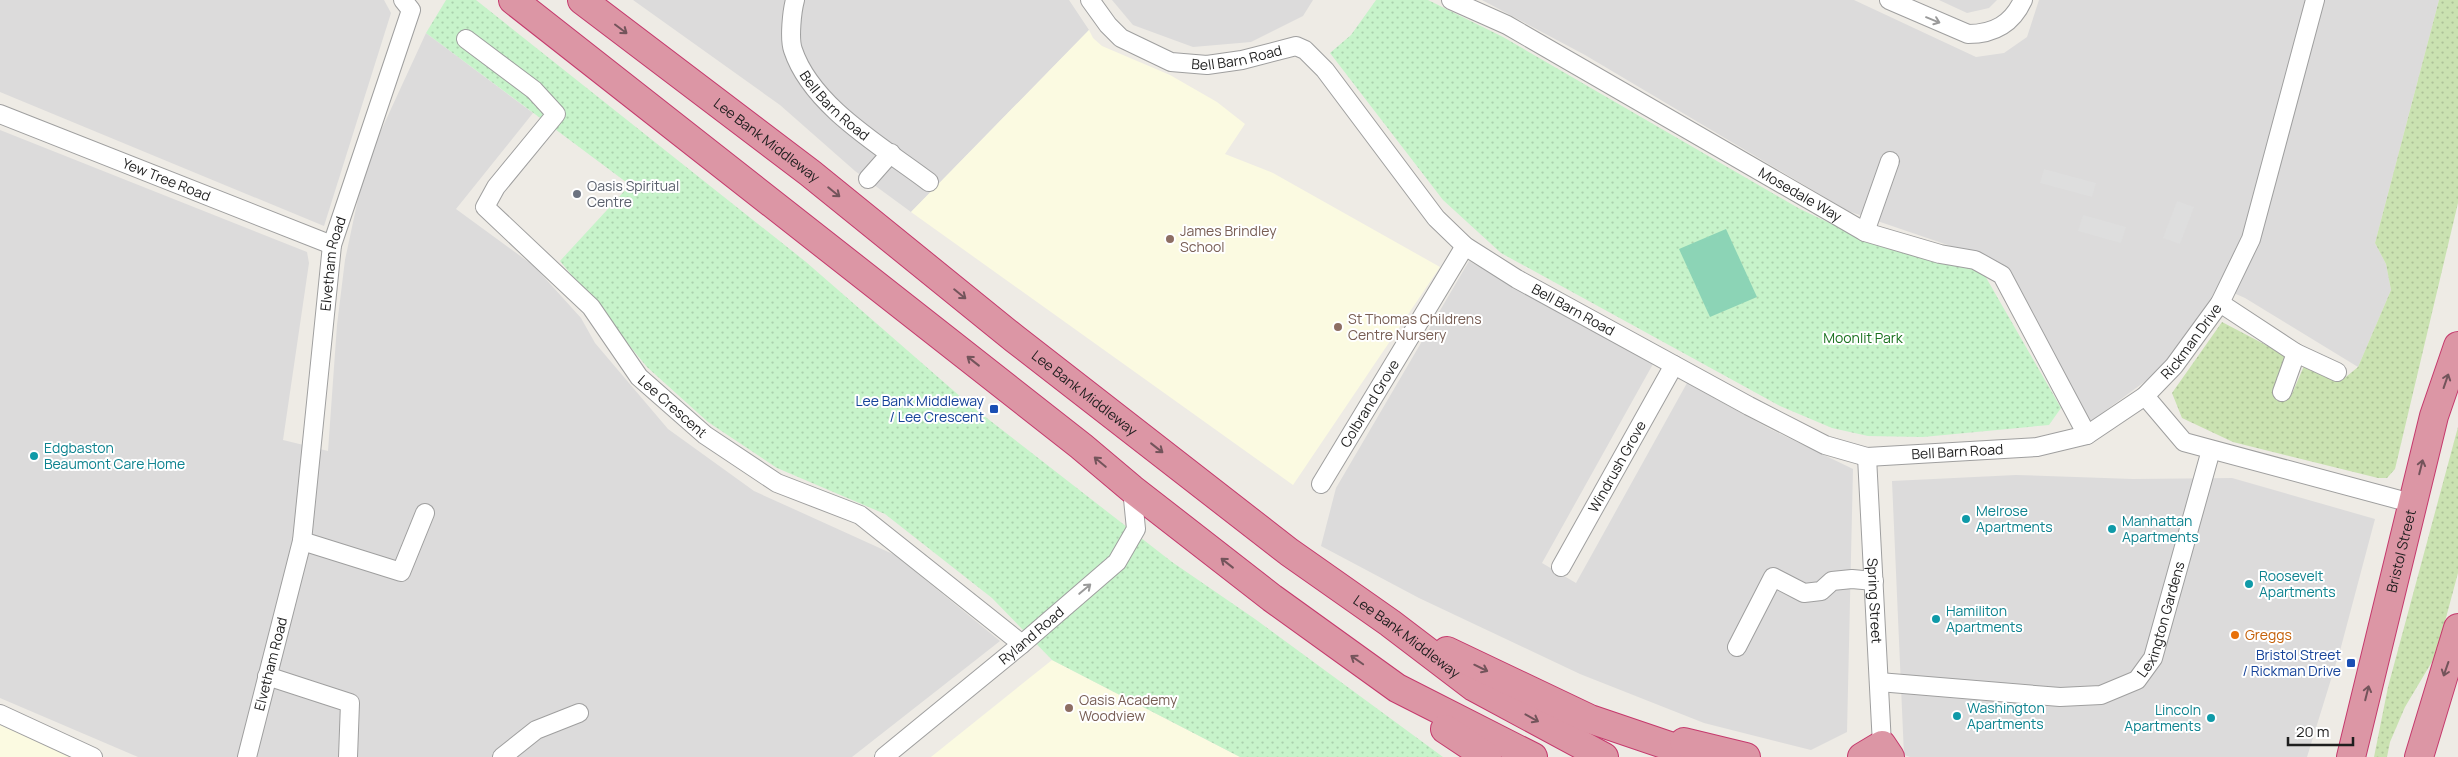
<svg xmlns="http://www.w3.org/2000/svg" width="2458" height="757" font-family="Manrope,sans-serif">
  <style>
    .residential { fill: #dcdbdb }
    .education { fill: #fbfae1 }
    .grass { fill: url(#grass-dots) }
    .park { fill: url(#park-dots) }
    .pitch { fill: #8cd4b6 }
    .parking { fill: #dedede }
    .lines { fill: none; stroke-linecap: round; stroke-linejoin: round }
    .street-casing { stroke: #9f9f9f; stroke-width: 20 }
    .highway-casing { stroke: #c5396c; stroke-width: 30 }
    .street { stroke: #fff; stroke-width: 18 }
    .highway { stroke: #dc96a5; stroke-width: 28 }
    .oneway { stroke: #9a9a9a }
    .oneway2 { stroke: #73545b }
    .worship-dot { fill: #6b7280; stroke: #fff; stroke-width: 2 }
    .education-dot { fill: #8d6e63; stroke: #fff; stroke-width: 2 }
    .transit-dot { fill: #1a4fb4; stroke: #fff; stroke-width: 2 }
    .culture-dot { fill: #0f9aa8; stroke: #fff; stroke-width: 2 }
    .food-dot { fill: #e8710a; stroke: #fff; stroke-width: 2 }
    .labels { text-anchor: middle; stroke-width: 4; stroke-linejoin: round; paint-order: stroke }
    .street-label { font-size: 14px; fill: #1e1e1e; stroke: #fff }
    .worship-label { font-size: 14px; fill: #5b616d; stroke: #fff; text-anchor: start }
    .education-label { font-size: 14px; fill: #785e54; stroke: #fff; text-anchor: start }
    .park-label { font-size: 14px; fill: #18701d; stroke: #fff }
    .transit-label { font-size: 14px; fill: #164399; stroke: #fff; text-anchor: end }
    .culture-label { font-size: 14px; fill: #0d838f; stroke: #fff; text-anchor: start }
    .food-label { font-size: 14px; fill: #c56008; stroke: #fff; text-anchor: start }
  </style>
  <defs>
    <pattern id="grass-dots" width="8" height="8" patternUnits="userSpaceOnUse" patternTransform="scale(1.25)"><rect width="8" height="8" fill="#cae2b1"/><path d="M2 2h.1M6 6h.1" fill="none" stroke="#adc198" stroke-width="1.8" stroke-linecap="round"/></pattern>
    <pattern id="park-dots" width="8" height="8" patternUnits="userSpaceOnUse" patternTransform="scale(1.25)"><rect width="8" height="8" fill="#c7f3ca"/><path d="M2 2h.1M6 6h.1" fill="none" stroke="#aad0ad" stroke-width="1.8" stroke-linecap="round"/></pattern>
  </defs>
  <rect width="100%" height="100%" fill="#eeebe5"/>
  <!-- residential -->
  <g class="residential">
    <polygon points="0,0 384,0 391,13 324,226 0,92"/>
    <polygon points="633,0 1069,0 1089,30 911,212 855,171 780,105"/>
    <polygon points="1112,0 1313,0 1303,16 1251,42 1193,47 1133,25"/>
    <polygon points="1482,0 1854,0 1976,57 2004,53 2027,37 2039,0 2439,0 2375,243 2386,264 2391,290 2358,367 2245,298 2220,287 2197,325 2155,374 2086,425 1980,256 1848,211 1585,55"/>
    <polygon points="1939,0 1997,0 1989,8 1967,13"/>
    <polygon points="426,33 533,113 456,209 534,266 581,318 595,343 668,429 754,491 895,555 1000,641 852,757 138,757 0,698 0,130 307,252 309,263 283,440 328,451 337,325 345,260 362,180 373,148"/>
    <polygon points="1469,261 1653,364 1542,563 1576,583 1687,383 1770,429 1853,469 1847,732 1811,750 1704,723 1580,674 1419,598 1321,546 1336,488"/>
    <polygon points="2016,475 2133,479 2232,478 2375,519 2341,647 2307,757 1910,757 1904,755 1892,481"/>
  </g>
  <!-- education -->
  <g class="education">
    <polygon points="1089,30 1093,38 1102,46 1170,75 1217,102 1245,124 1225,154 1273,173 1440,267 1293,485 911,212"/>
    <polygon points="1052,660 1240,757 931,757"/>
    <polygon points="0,725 74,757 0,757"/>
  </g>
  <!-- grass -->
  <g class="grass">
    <polygon points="2439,0 2458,0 2458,203 2395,469 2387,478 2378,478 2233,442 2182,418 2172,393 2222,322 2285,355 2288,363 2276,389 2291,396 2304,366 2341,381 2358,367 2391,290 2386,264 2375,243"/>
    <polygon points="2458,427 2458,573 2436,655 2405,707 2390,742 2387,757 2374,757 2388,687"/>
  </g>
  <!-- park -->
  <g class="park">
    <polygon points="446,0 476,0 806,262 970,405 1172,562 1255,619 1443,757 1240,757 1052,660 992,598 885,514 777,468 708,422 647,367 560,261 630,185 426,33"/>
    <polygon points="1376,0 1428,0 1503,37 1800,209 1857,236 1976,268 1984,274 2061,408 2049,425 1923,437 1868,436 1832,428 1780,406 1501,253 1443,200 1330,53 1351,35"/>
  </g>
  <!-- pitch -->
  <polygon class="pitch" points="1726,229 1757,297 1710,317 1679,249"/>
  <!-- parking -->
  <g class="parking">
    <polygon points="2044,169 2096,183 2092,197 2040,183"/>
    <polygon points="2177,201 2194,207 2180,244 2163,238"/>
    <polygon points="2083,215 2126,227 2121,243 2078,231"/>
  </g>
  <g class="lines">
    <!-- street casing -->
    <g class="street-casing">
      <g id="street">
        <path id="s1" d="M795,0C792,11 789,39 793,50C812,107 883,147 929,182"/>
        <path id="s2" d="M1090,0L1108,25L1121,38L1171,62L1207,65L1242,60L1296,46L1305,50L1325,70L1436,218L1465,246L1517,279L1749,406L1825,445L1867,457L2037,447L2087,435L2145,396L2174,366L2220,303L2251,239L2315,0"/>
        <path id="s3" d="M1451,0L1507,25L1865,232L1940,254L1975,260L2002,275L2087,435"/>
        <path d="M1889,0L1968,34C1994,34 2012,24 2023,0"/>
        <path id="s4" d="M466,39L534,90L556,114L496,187L485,207L591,307L639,377L705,435L777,483L860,515L1022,644"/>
        <path id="s5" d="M0,114L332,245"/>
        <polyline points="868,179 891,153"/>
        <polyline points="1865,232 1890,161"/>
        <polyline points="2220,303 2296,353 2337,372"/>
        <polyline points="2282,392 2296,353"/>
        <polyline points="2145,396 2184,442 2411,503"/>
        <path id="s6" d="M1867,457L1882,745"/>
        <path id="s7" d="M1321,484L1465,246"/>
        <polyline points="302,541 401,572 425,513"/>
        <path id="s8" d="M1561,567L1674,365"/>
        <polyline points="1737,647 1773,577 1804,593 1821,591 1832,581 1852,579 1874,581"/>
        <polyline points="267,676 350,703 348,757"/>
        <path id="s9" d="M1879,682L2060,697L2101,695L2137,680L2153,658L2211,450"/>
        <polyline points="0,714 93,757"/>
        <path id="s10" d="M247,757L302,541L332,245L411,10L403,0"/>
        <polyline points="502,757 536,730 579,713"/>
        <path id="s11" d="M884,757L1022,644L1117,562L1136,529L1132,489"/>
      </g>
    </g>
    <!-- highway casing -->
    <g class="highway-casing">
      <g id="highway">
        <polyline points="513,0 1081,446 1132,489 1272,598 1397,688 1533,757"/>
        <path id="s12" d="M582,0L810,173L1015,339L1289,552L1390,623L1474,687L1604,757"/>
        <polyline points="1447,651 1590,719 1702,757"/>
        <polyline points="1445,729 1487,757"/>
        <polyline points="1684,742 1746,757"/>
        <polyline points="1862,757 1882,745 1890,757"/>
        <path id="s13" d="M2351,757L2434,416L2458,346"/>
        <polyline points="2419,757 2458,628"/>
      </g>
    </g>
    <!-- street -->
    <use href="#street" class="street"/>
    <!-- highway -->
    <use href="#highway" class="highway"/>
  </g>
  <!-- one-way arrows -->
  <defs><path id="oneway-shaft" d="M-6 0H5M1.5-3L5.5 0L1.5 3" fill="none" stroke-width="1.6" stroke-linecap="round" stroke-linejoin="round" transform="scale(1.25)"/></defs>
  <g class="oneway">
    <use href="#oneway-shaft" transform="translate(1933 20) rotate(22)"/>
    <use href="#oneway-shaft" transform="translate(1085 589) rotate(-40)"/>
  </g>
  <g class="oneway2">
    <use href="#oneway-shaft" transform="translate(621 29) rotate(37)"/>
    <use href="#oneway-shaft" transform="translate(834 192) rotate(39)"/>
    <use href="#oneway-shaft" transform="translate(960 294) rotate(39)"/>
    <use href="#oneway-shaft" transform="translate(973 361) rotate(-142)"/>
    <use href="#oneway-shaft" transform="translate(2446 381) rotate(-71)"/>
    <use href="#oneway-shaft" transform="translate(1157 448) rotate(38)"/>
    <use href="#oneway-shaft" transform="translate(1100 462) rotate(-140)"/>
    <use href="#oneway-shaft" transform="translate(2421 467) rotate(-76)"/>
    <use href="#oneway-shaft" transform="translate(1227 563) rotate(-142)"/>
    <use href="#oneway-shaft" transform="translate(1357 660) rotate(-145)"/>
    <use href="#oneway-shaft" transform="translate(1481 668) rotate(26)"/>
    <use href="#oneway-shaft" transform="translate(2446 669) rotate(109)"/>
    <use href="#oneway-shaft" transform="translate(2367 693) rotate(-76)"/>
    <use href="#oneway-shaft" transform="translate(1532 718) rotate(29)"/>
  </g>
  <!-- markers -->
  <circle class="worship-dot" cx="577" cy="194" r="5"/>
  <g class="education-dot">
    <circle cx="1170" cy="239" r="5"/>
    <circle cx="1338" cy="327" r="5"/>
    <circle cx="1069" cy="708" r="5"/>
  </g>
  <g class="transit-dot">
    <rect x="989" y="404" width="10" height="10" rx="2.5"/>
    <rect x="2346" y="658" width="10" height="10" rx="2.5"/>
  </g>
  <g class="culture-dot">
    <circle cx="34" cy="456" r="5"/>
    <circle cx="1966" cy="519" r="5"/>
    <circle cx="2112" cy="529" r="5"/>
    <circle cx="2249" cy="584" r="5"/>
    <circle cx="1936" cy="619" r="5"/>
    <circle cx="1957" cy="716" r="5"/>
    <circle cx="2211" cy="718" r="5"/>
  </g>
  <circle class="food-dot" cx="2235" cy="635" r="5"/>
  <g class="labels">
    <!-- street labels -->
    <g class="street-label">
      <text dy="5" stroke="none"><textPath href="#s2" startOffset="171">Bell Barn Road</textPath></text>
      <text dy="5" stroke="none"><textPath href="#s1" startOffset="121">Bell Barn Road</textPath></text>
      <text dy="5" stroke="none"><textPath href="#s12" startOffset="232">Lee Bank Middleway</textPath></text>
      <text dy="5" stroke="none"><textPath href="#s5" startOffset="179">Yew Tree Road</textPath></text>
      <text dy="5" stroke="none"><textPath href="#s3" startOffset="400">Mosedale Way</textPath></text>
      <text dy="5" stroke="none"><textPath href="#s10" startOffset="502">Elvetham Road</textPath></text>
      <text dy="5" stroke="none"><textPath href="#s2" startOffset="621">Bell Barn Road</textPath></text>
      <text dy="5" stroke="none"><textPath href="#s2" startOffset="1314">Rickman Drive</textPath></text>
      <text dy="5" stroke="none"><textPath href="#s12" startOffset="638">Lee Bank Middleway</textPath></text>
      <text dy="5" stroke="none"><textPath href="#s7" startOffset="94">Colbrand Grove</textPath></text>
      <text dy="5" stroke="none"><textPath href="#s4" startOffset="510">Lee Crescent</textPath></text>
      <text dy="5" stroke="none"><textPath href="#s2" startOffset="1041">Bell Barn Road</textPath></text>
      <text dy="5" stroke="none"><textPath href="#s8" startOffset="115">Windrush Grove</textPath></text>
      <text dy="5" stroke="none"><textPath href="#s13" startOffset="212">Bristol Street</textPath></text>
      <text dy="5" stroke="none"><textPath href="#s6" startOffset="144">Spring Street</textPath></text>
      <text dy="5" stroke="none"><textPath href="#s9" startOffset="328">Lexington Gardens</textPath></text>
      <text dy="5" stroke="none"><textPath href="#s11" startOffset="191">Ryland Road</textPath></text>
      <text dy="5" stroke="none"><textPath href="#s12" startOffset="1042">Lee Bank Middleway</textPath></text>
      <text dy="5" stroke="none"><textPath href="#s10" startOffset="96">Elvetham Road</textPath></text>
    </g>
    <!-- worship labels -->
    <g class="worship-label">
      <text x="587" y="191">Oasis Spiritual<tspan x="587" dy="16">Centre</tspan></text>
    </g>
    <!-- education labels -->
    <g class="education-label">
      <text x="1180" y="236">James Brindley<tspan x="1180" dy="16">School</tspan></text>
      <text x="1348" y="324">St Thomas Childrens<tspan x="1348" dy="16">Centre Nursery</tspan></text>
      <text x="1079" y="705">Oasis Academy<tspan x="1079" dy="16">Woodview</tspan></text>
    </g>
    <!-- park labels -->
    <g class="park-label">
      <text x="1863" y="343">Moonlit Park</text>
    </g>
    <!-- transit labels -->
    <g class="transit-label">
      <text x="984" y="406">Lee Bank Middleway<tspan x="984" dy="16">/ Lee Crescent</tspan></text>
      <text x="2341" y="660">Bristol Street<tspan x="2341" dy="16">/ Rickman Drive</tspan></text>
    </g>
    <!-- culture labels -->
    <g class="culture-label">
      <text x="44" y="453">Edgbaston<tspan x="44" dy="16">Beaumont Care Home</tspan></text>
      <text x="1976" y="516">Melrose<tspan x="1976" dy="16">Apartments</tspan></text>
      <text x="2122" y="526">Manhattan<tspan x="2122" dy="16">Apartments</tspan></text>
      <text x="2259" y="581">Roosevelt<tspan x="2259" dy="16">Apartments</tspan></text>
      <text x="1946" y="616">Hamiliton<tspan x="1946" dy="16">Apartments</tspan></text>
      <text x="1967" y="713">Washington<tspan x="1967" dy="16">Apartments</tspan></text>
      <text x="2201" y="715" text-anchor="end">Lincoln<tspan x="2201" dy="16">Apartments</tspan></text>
    </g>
    <!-- food labels -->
    <g class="food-label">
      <text x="2245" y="640">Greggs</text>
    </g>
  </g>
  <!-- scale -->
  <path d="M2288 737v8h65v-8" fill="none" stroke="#1e1e1e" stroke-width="2.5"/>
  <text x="2296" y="737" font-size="15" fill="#1e1e1e" stroke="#ffffff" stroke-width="4" paint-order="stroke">20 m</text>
</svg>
